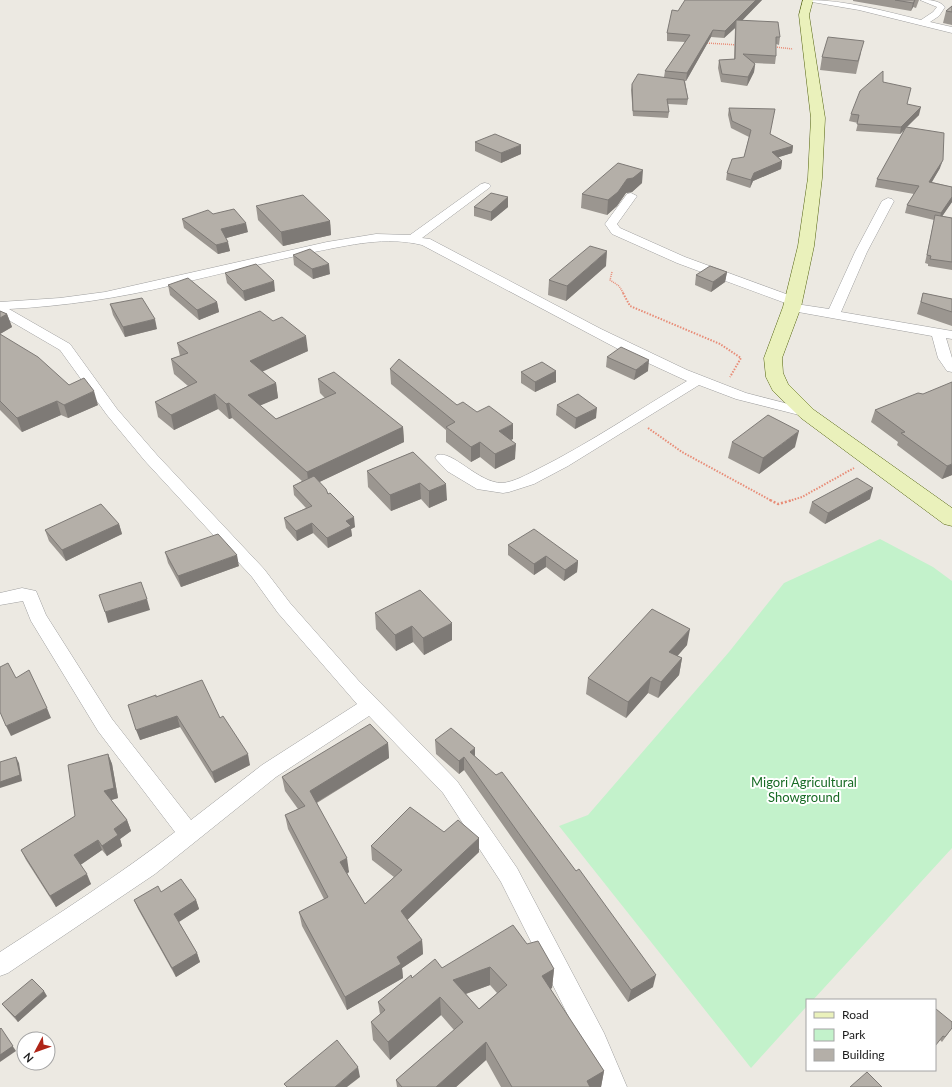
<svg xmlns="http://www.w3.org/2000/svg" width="952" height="1087" font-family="Lato,sans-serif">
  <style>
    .park { fill: #c3f2cb }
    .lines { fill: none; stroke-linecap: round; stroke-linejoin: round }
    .street-casing { stroke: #9f9f9f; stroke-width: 1 }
    .secondary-casing { stroke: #546411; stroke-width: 1 }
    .path-far2 { stroke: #e88c77; stroke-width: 1.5; stroke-dasharray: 1 1; stroke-linecap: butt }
    .path-far1 { stroke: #e88c77; stroke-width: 2; stroke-dasharray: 1.5 1.5; stroke-linecap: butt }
    .path { stroke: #e88c77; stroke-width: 2.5; stroke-dasharray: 2 2; stroke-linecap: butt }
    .street { fill: #fff; fill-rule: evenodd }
    .secondary { fill: #eaf1bb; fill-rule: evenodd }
    .wall { fill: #9b9690; fill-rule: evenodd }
    .shaded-wall { fill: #7e7a76 }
    .building { fill: #b4afa8; stroke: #7e7a76; fill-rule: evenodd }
    .labels { text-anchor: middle; stroke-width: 4; stroke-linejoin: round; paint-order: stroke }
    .near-park-label { font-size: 13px; fill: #186b25; stroke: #fff }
  </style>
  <rect width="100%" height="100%" fill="#ece9e2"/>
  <!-- park -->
  <polygon class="park" points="880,539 933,567 952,581 952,848 813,1000 807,1000 807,1006 751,1068 559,826 588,815 729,652 784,583"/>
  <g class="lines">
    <!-- street casing -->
    <g class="street-casing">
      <g id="street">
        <path d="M808,0C846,0 884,11 921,20L933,12L937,7L920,0C930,0 939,0 945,7L939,16L930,22L952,27V33L859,10L812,2Z"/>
        <path d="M485,183L489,184L491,186L489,188L422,238L430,239L601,329L687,370L746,393L808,409L810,412L808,415L803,416L736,399L699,385L568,466L534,484L509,492L503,493L477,489L447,471L435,458L437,455C453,450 478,483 502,483C514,482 528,474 538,469C590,443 638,410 687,381L620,350L422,245C386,236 350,245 314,252C267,262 220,274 173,285C119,298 65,306 9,309L70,344L117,409L157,455L264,569L290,603L358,680L457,781L517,868L604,1033L627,1087H601L586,1051L501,882L443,793L369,716L276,777L155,874L8,973L0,976V952C60,913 119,875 175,832L98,731L31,621L23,601L0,605V593L22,588L36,591L46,615L112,719L191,820L262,765L357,704L278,613L252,577L145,461L107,415L60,350L0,315V302L60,298L105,292L327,242L376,234L410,235L481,184Z"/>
        <polygon points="631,193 637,196 617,224 620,228 685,257 797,298 799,301 796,304 829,309 855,252 882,201 888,198 892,199 894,201 867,252 841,312 952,331 952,339 946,338 952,358 952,372 947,371 938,358 932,336 787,310 785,307 788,304 677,263 612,234 605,224 627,194"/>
      </g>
    </g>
    <!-- secondary casing -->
    <g class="secondary-casing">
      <polygon id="secondary" points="803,0 813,0 809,15 825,118 822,178 814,246 801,307 782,358 783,373 788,384 814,410 952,508 952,526 944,524 801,418 773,391 766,377 764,358 783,307 798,246 808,178 811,118 799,15"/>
    </g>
    <!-- path-far2 -->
    <g class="path-far2">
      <polyline points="707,43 738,45"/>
      <polyline points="775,47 793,49"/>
      <polyline points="612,272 610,280 619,286 624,294"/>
    </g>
    <!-- path-far1 -->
    <g class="path-far1">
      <polyline points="623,293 630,306 720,344 741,358 730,377"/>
      <polyline points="648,428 682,452 772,501"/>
      <polyline points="789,501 802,497 854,468"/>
    </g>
    <!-- path -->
    <polyline class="path" points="770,500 778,504 793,500"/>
    <!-- street -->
    <use href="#street" class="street"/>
    <!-- secondary -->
    <use href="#secondary" class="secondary"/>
  </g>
  <!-- wall -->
  <g class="wall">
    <polygon points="762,0 742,20 780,37 779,45 776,44 776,56 775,64 754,63 755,64 754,72 747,86 721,82 718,68 719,60 734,59 735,28 724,38 711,37 686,81 685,81 688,99 687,105 668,104 669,112 668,118 633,116 631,90 632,84 664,77 665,71 685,42 667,41 667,33 678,11"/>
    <polygon points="853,0 919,0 916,8 913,7 911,11 853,1"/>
    <polygon points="952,6 952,25 943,23 946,11"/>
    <polygon points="861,53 856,74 820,70 822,57"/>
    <polygon points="883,82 919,115 906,127 940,168 932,182 952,187 952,202 942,216 952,218 952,270 928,266 928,264 925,263 934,220 905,213 907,205 914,194 875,187 877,179 906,128 900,134 856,131 858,123 849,121 851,114"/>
    <polygon points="729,108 770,134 793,146 792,153 778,157 782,161 781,169 753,181 750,188 726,180 727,173 744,157 749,137 731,128 728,115"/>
    <polygon points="475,142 521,154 501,163 475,151"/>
    <polygon points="642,183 632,192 626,193 617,206 607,215 581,208 582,194"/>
    <polygon points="508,197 508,207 491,221 474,216 474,207"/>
    <polygon points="256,206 330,221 331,235 283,246 258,220"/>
    <polygon points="213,214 248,232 226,238 230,251 218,254 184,228 182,219"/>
    <polygon points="293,255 330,274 313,279 294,265"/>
    <polygon points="606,266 566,301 548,295 549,280"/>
    <polygon points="727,272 725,282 711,292 695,285 696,275"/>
    <polygon points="225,273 275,291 245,301 227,283"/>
    <polygon points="168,285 217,302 219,312 199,320 170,295"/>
    <polygon points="923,293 952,299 952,326 917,314"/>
    <polygon points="110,304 157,329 125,337 113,315"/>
    <polygon points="0,311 7,314 12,327 0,334 69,385 98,405 68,418 61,415 22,432 0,410"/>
    <polygon points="177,343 308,351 262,371 276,383 278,398 260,405 276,419 325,398 320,393 318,379 403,427 404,442 319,482 355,527 351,529 352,536 328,548 313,533 297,541 286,528 284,518 306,508 294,495 293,486 302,481 232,418 229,419 218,409 174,430 158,417 155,402 188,386 174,374 171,359 180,356"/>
    <polygon points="607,357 648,371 634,380 606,367"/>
    <polygon points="390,369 457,405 513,439 511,440 515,459 495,469 480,457 471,462 446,442 446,430 391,384"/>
    <polygon points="556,371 556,382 535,392 521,383 521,372"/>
    <polygon points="923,394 952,475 942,479 897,445 898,442 871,422 875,410"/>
    <polygon points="557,405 596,418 575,429 556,415"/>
    <polygon points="732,442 795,447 759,474 728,458"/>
    <polygon points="413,452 447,500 429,508 421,499 391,511 368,487 367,471"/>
    <polygon points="870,499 825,524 809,513 812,502"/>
    <polygon points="119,524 122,534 66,561 49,541 45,530"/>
    <polygon points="508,545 578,561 577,572 564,581 546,567 534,575 508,555"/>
    <polygon points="165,552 239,566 181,587 168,563"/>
    <polygon points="375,613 452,640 424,655 413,642 396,651 376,629"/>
    <polygon points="687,645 677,656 682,658 679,675 658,698 648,693 626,718 586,694 588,678"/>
    <polygon points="156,697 220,718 250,765 215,783 180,727 140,740"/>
    <polygon points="435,740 475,756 653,987 628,1002 464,770 459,774 436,754"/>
    <polygon points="388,743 389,758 317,803 349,872 347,874 365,904 394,877 372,860 371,846 444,832 479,838 479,852 407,920 422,940 423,954 402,968 403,978 347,1010 302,926 299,912 324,899 288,829 285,815 298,809 285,791 282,777"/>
    <polygon points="108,754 112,764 118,798 111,800 127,820 131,831 120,839 122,846 107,856 102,850 80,865 91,884 56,907 26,860 21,850 75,816"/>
    <polygon points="161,892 196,900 199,909 179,922 197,953 200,962 176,977 138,909 134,900"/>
    <path d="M527,944L554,969L552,988L550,989L604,1071L601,1087H501L486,1060L456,1087H397L396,1080L454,1030L441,1015L390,1060L373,1040L371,1022L380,1014L378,1002L412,978L442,968ZM490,985L497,993L479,1009L466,994Z"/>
    <polygon points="47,996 18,1022 6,1009 2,1004"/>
    <polygon points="952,1022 952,1028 942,1042 940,1040 935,1047"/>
  </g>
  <!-- shaded-wall -->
  <g class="shaded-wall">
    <polygon points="756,0 762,0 736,27 736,20"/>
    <polygon points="915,0 913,7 911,11 913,3"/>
    <polygon points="736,20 735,28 724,38 725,31"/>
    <polygon points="713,30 711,37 686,81 687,73"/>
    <polygon points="755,64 754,72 747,86 748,77"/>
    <polygon points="921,107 919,115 900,134 901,127"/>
    <polygon points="521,145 521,154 501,163 501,153"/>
    <polygon points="793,146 792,153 770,160 772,152"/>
    <polygon points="943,160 940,168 927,190 929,182"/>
    <polygon points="782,161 781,169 753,181 750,188 751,180 754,173"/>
    <polygon points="643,170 642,183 632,192 626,193 617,206 607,215 608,200 627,179"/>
    <polygon points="508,197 508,207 491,221 491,212"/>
    <polygon points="952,197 952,202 939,221 941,213"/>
    <polygon points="330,221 331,235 283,246 281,232"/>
    <polygon points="246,223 248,232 223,239 221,229"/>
    <polygon points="228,242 230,251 218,254 216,245"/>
    <polygon points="607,251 606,266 566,301 567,286"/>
    <polygon points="329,264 330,274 313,279 312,269"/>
    <polygon points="727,272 725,282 711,292 713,282"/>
    <polygon points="274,281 275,291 245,301 243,291"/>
    <polygon points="217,302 219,312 199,320 197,310"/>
    <polygon points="7,314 12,327 0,334 0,318"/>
    <polygon points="155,319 157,329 125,337 123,327"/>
    <polygon points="306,336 308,351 253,376 250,361"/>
    <polygon points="649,360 648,371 634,380 636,370"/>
    <polygon points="556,371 556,382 535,392 535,382"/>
    <polygon points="276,383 278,398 250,410 248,395"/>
    <polygon points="94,391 98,405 68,418 64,405"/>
    <polygon points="215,394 218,409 174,430 171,415"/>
    <polygon points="57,401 61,415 22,432 17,418"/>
    <polygon points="229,403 232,418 229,419 226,404"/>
    <polygon points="597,408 596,418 575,429 576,418"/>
    <polygon points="513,424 513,439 498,446 499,431"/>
    <polygon points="403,427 404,442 309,487 307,472"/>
    <polygon points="799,431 795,447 759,474 763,458"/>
    <polygon points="480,442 480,457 471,462 471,447"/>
    <polygon points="516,444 515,459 495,469 495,454"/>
    <polygon points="952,464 952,475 942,479 947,466"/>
    <polygon points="420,483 421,499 391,511 390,495"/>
    <polygon points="446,484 447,500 429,508 429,491"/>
    <polygon points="873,488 870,499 825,524 828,513"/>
    <polygon points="354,517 355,527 351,529 352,536 328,548 327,538 346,521"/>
    <polygon points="312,523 313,533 297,541 296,531"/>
    <polygon points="119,524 122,534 66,561 62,550"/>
    <polygon points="237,555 239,566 181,587 178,576"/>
    <polygon points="546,556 546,567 534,575 534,564"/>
    <polygon points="578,561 577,572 564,581 565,570"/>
    <polygon points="147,599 150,610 108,623 105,612"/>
    <polygon points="452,623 452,640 424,655 423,638"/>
    <polygon points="412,626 413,642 396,651 395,635"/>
    <polygon points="690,629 687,645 667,668 669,652"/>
    <polygon points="682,658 679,675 658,698 661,682"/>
    <polygon points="651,677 648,693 626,718 628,702"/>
    <polygon points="47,708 51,718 11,736 6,726"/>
    <polygon points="177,716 180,727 140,740 136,730"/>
    <polygon points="388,743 389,758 312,805 310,791"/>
    <polygon points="475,748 475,762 470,752"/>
    <polygon points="108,754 112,764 118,798 108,801 104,791"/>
    <polygon points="248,754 250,765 215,783 212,772"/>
    <polygon points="16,757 19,763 22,781 0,788 0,782"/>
    <polygon points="464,757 464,770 459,774 459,761"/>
    <polygon points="127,820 131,831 120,839 122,846 107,856 102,846 114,829"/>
    <polygon points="479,838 479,852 402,925 401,911"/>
    <polygon points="98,840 102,850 79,866 74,855"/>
    <polygon points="347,858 349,872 342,876 340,862"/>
    <polygon points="87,874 91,884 56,907 50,896"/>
    <polygon points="196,900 199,909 177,923 174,914"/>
    <polygon points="422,940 423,954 402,968 403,978 347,1010 345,997 397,957"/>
    <polygon points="197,953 200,962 176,977 172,968"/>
    <polygon points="490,967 490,985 454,998 453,980"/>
    <polygon points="554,969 552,988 540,994 542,976"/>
    <polygon points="656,975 653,987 628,1002 631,990"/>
    <polygon points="44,991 47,996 18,1022 15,1017"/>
    <polygon points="440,997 441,1015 390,1060 388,1042"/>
    <polygon points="4,1033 16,1051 0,1062 0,1055"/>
    <polygon points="486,1042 486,1060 456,1087 436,1087"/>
    <polygon points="358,1067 360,1077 347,1087 335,1087"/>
    <polygon points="604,1071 601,1087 586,1087 587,1081"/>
  </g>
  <!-- building -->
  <g class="building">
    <polygon points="685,0 756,0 736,20 778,22 780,37 776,37 776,56 743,54 755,64 748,77 722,74 719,60 735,59 736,20 725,31 713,30 687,73 665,71 690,35 667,33 672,10 678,11"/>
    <polygon points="895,0 915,0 913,3"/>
    <polygon points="952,6 952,12 946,11"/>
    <polygon points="828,37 864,41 858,61 822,57"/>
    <polygon points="883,71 883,82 911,88 907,104 921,107 901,127 857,124 859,115 851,114 860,91"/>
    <polygon points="638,74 684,80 688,99 667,99 669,112 633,111 632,84"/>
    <polygon points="729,108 775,109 770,134 793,146 772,152 782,161 754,173 751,180 727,173 732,159 744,157 751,130 732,121"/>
    <polygon points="906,127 944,133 943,160 929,182 952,187 952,197 941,213 907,205 919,186 877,179"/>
    <polygon points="495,134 521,145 501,153 475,142"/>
    <polygon points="618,163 643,170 633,178 627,179 618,192 608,200 582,194"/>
    <polygon points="491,193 508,197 491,212 474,207"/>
    <polygon points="303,195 330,221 281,232 256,206"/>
    <polygon points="234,209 246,223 221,229 228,242 216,245 182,219 208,210 213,214"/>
    <polygon points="935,215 952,218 952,262 930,259 931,256 927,255"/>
    <polygon points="590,246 607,251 567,286 549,280"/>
    <polygon points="310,249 329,264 312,269 293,255"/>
    <polygon points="256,264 274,281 243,291 225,273"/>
    <polygon points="710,266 727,272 713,282 696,275"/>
    <polygon points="188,278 217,302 197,310 168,285"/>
    <polygon points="923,293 952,299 952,312 921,302"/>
    <polygon points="142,298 155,319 123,327 110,304"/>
    <polygon points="0,311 7,314 0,318"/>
    <polygon points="260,311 273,321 282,317 306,336 250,361 276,383 248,395 276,419 336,393 318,379 334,372 403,427 307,472 229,403 226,404 215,394 171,415 155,402 197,382 171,359 188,353 177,343"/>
    <polygon points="0,334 38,357 69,385 84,378 94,391 64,405 57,401 17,418 0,401"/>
    <polygon points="621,347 649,360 636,370 607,357"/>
    <polygon points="399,359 457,405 463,402 477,412 489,406 513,424 499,431 516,444 495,454 480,442 471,447 446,427 455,422 390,369"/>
    <polygon points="542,362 556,371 535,382 521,372"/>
    <polygon points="952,382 952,464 947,466 901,433 905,432 875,410 918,393 923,394"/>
    <polygon points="578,394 597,408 576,418 557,405"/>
    <polygon points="768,415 799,431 763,458 732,442"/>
    <polygon points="413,452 446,484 429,491 420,483 390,495 367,471"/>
    <polygon points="314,476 326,489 328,494 330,493 354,517 346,521 351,526 327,538 312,523 296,531 284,518 312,506 293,486"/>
    <polygon points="857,478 873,488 828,513 812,502"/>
    <polygon points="101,504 119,524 62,550 45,530"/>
    <polygon points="534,529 578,561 565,570 546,556 534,564 508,545"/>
    <polygon points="218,534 237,555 178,576 165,552"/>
    <polygon points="141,582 147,599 105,612 99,595"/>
    <polygon points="420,590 452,623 423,638 412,626 395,635 375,613"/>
    <polygon points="652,609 690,629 669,652 682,658 661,682 651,677 628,702 588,678"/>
    <polygon points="8,663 16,678 29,670 47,708 6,726 0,712 0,667"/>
    <polygon points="202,680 220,718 223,716 248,754 212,772 177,716 136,730 128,705 156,695 156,697"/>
    <polygon points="370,724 388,743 310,791 347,858 340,862 365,904 402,870 371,846 410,807 444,832 458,820 479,838 401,911 422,940 397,957 401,964 345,997 299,912 328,897 285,815 305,806 282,777"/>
    <polygon points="451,728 475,748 470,752 496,775 502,772 576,871 579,869 656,975 631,990 464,757 459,761 435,740"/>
    <polygon points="108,754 114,788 104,791 127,820 114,829 118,835 102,846 98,840 74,855 87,874 50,896 21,850 75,816 68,765"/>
    <polygon points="16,757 20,775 0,782 0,762"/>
    <polygon points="181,879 196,900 174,914 197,953 172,968 134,900 158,886 161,892"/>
    <path d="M513,925L527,944L538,941L554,969L542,976L604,1071L587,1081L590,1087H512L486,1042L436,1087H402L396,1080L463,1022L440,997L388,1042L371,1022L385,1010L378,1002L411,975L412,978L435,959L442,968ZM490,967L507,985L479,1009L453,980Z"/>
    <polygon points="32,979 44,991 15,1017 2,1004"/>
    <polygon points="936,1009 952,1022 952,1028 945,1037 943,1036 935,1046 935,1010"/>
    <polygon points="1,1028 13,1046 0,1055 0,1029"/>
    <polygon points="337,1040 358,1067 335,1087 287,1087 284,1084"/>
    <polygon points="867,1072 882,1087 850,1087"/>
  </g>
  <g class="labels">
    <!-- near-park labels -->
    <g class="near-park-label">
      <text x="804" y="787">Migori Agricultural<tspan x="804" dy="15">Showground</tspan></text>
    </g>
  </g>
  <!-- legend -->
  <rect x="806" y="999" width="130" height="72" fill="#ffffff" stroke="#a4a4a4"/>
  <rect x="814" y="1012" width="20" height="6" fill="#eaf1bb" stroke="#a4a4a4"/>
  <text x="842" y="1019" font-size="12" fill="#1b1b1b">Road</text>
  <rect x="814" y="1029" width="20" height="12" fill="#c3f2cb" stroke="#a4a4a4"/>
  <text x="842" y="1039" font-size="12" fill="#1b1b1b">Park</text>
  <rect x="814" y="1049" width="20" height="12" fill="#b4afa8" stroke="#a4a4a4"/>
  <text x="842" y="1059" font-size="12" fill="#1b1b1b">Building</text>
  <!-- north arrow -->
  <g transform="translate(36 1051) rotate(229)"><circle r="19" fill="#ffffff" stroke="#a4a4a4"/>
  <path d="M0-3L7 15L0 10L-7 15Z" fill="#af2417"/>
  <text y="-6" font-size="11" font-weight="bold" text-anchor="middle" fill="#1b1b1b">N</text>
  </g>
</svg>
